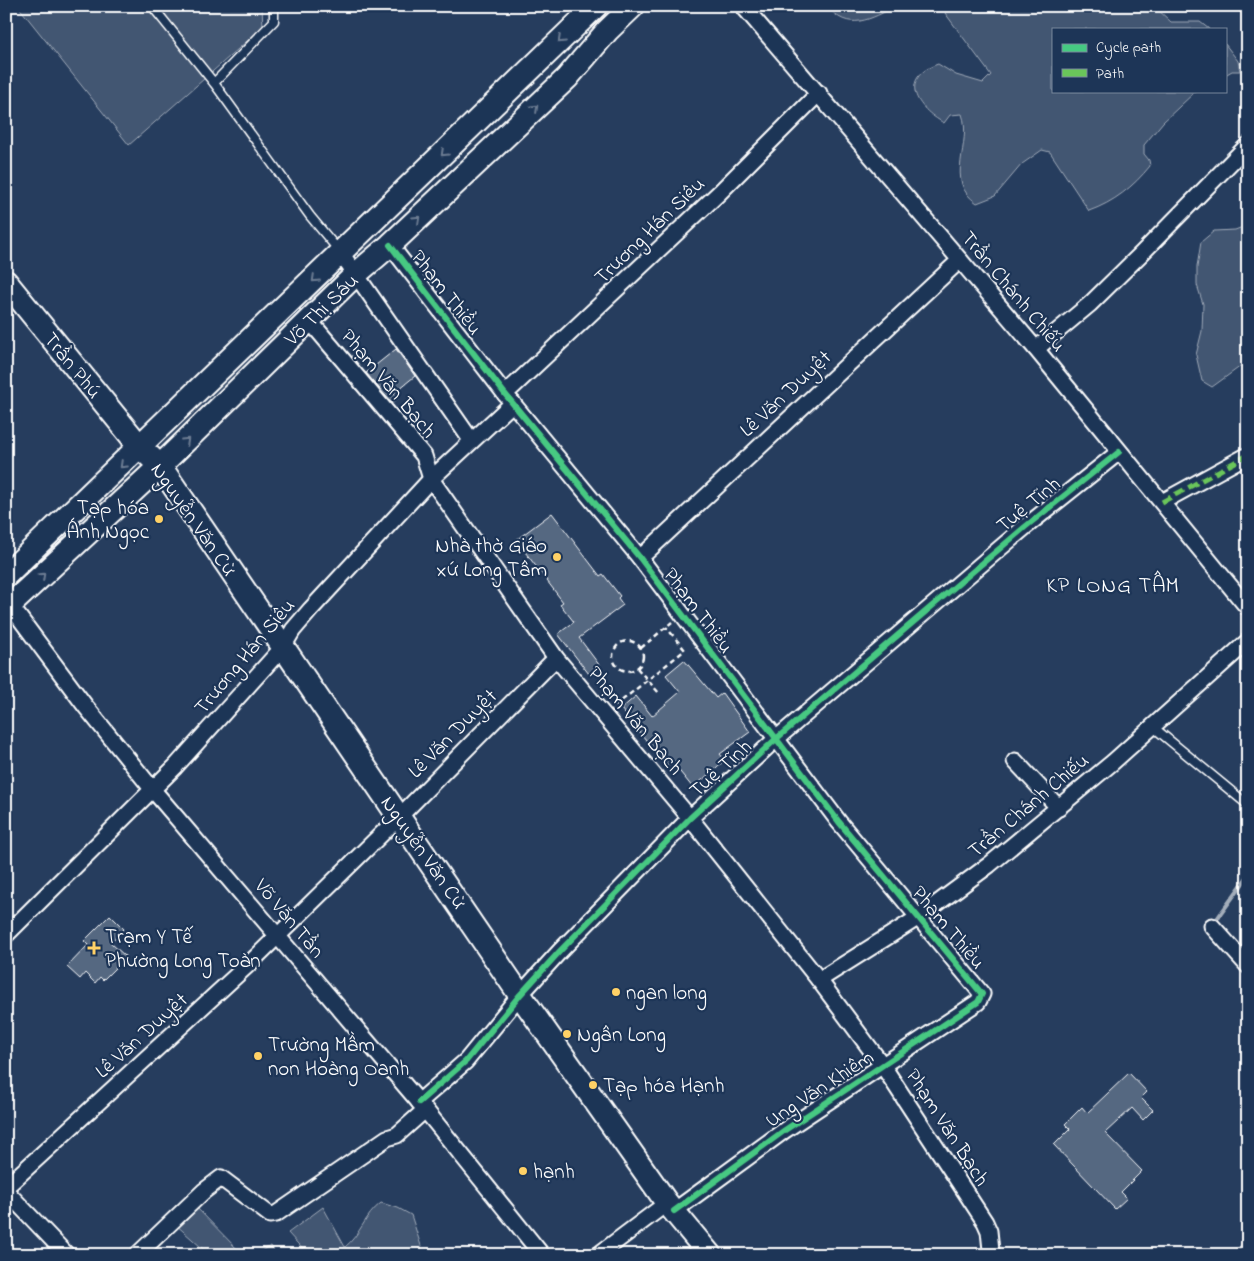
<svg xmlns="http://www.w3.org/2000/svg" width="1254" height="1261" font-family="'Indie Flower',sans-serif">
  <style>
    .green { fill: #425672; stroke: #a0aab8 }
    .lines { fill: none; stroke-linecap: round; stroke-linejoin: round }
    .stream { stroke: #a4aebb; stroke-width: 4 }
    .building { fill: #556781; stroke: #fff }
    .service-casing { stroke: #fff; stroke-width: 11 }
    .minor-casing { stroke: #fff; stroke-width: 19 }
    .secondary-casing { stroke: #fff; stroke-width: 26 }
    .path { stroke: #fff; stroke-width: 2.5; stroke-dasharray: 5 4; stroke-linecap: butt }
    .service { stroke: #1d3557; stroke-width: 8 }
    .minor { stroke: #1d3557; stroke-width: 15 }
    .secondary { stroke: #1d3557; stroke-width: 22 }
    .quiet { stroke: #6ac65a; stroke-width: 5; stroke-dasharray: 10 5; stroke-linecap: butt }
    .cycleway-casing { stroke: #1d3557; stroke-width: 9 }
    .cycleway { stroke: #46c982; stroke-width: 6 }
    .oneway { stroke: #6c7c92 }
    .poi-dot { fill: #ffd166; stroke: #1d3557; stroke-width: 2 }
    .labels { text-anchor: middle; stroke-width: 4.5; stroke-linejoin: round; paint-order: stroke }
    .street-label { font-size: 21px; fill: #fff; stroke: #1d3557 }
    .poi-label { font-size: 21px; fill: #fff; stroke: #1d3557; text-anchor: start }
    .neighbourhood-label { font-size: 22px; letter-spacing: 1px; fill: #fff; stroke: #1d3557 }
  </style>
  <rect width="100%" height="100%" fill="#263d5e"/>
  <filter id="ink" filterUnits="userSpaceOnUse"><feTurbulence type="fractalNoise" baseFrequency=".02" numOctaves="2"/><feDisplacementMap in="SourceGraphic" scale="10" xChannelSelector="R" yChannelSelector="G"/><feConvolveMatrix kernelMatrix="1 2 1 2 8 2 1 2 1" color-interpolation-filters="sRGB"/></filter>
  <g filter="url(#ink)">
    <!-- green -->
    <g class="green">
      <polygon points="18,6 262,6 263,27 129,145"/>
      <path d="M827,6H896C871,19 848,33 827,6Z"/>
      <path d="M949,6H1154L1171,22H1200L1209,29H1053V91H1196L1163,122L1144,145V154L1149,160L1150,166C1133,187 1114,202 1089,211L1050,152L1042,150L1022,164L995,196L977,203C943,181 973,144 962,114L950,115L944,123C916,108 898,78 938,64L956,75L983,83L991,75L945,13Z"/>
      <polygon points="1225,44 1238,61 1240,71 1232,71 1225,75"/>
      <polygon points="1248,225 1248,356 1241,366 1212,387 1202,381 1196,355 1202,331 1203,304 1197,285 1197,267 1201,242 1214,231 1235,230"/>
      <path d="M381,1203L398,1208L411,1215L424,1255H308L288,1233L323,1207L345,1247C361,1234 364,1216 381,1203Z"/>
      <polygon points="195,1206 243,1255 210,1255 175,1224"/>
      <polygon points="271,1246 277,1255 252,1255"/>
    </g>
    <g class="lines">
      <!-- stream -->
      <polyline class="stream" points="1214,923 1248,876"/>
    </g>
    <!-- building -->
    <g class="building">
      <polygon points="396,349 415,376 394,393 398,398 392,403 366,373"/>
      <polygon points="552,513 600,576 603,574 620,596 618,598 623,605 579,638 600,666 589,674 558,634 574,622 560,604 563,602 516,540"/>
      <polygon points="684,660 716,698 722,693 750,732 720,754 725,760 693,788 672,762 667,766 621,709 636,696 652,716 680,692 666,675"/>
      <polygon points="110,915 124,929 111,943 126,957 103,980 100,977 95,983 85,973 80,979 67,967 88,945 84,941"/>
      <polygon points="1129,1073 1147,1092 1141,1098 1153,1110 1143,1120 1132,1108 1105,1133 1142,1171 1121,1192 1127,1198 1115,1209 1054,1145 1070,1129 1065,1124 1082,1107 1087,1113"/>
      <polygon points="1248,1239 1248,1255 1230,1255"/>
    </g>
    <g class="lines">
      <!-- service casing -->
      <g class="service-casing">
        <g id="service">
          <polyline points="152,6 214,83 310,216 340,252"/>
          <polyline points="214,83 274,21 274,6"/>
          <polyline points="1152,726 1248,805"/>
        </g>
      </g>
      <!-- minor casing -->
      <g class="minor-casing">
        <g id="minor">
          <polyline points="743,6 1036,349 1248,608"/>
          <polyline points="390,245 505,394 640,558 839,822 982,994 978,1002 785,1130 674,1211"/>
          <polyline points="341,253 471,440"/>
          <polyline points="309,320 424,456 431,479 556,658 690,818 819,980 883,1066 985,1222 989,1231 991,1250"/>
          <polyline points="1036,349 1090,304 1142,253 1248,145"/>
          <polyline points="505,394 720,192 819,93"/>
          <polyline points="1162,502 1248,455"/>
          <polyline points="640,558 960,260"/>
          <polyline points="10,605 86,707 153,790 419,1102 542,1255"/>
          <polyline points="1015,761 1059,808"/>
          <polyline points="1212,926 1248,966"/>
          <polyline points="6,935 175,767 283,647 293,630 311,609 431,479 513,403"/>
          <polyline points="819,980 919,917 989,865 1113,762 1248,641"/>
          <polyline points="419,1102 466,1061 520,995 560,951 690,818 776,739 1025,527 1119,452"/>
          <polyline points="6,1187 250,963 399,817 556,658"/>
          <polyline points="6,1191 67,1255"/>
          <polyline points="137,1255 204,1191 221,1178 270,1215 276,1214 387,1138 397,1135 425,1110"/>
          <polyline points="598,1255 667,1203"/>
        </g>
      </g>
      <!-- secondary casing -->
      <g class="secondary-casing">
        <g id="secondary">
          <polyline points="6,282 141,448 160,466 520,995 667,1203 710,1255"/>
          <polyline points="6,575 596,6"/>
          <polyline points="6,609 160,466 355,275 390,245 567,78 607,31 633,6"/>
        </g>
      </g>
      <!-- path -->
      <g class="path">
        <circle cx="628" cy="656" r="15"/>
        <polyline points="641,648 672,622"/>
        <polyline points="637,668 659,693"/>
        <polyline points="615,706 685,650 666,627"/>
      </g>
      <!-- service -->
      <use href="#service" class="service"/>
      <!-- minor -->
      <use href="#minor" class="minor"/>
      <!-- secondary -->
      <use href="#secondary" class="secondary"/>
      <!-- quiet -->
      <polyline class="quiet" points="1162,502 1248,455"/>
      <!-- cycleway casing -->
      <g class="cycleway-casing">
        <g id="cycleway">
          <polyline points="390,245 505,394 640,558 839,822 982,994 978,1002 785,1130 674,1211"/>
          <polyline points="419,1102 466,1061 520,995 560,951 690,818 776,739 1025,527 1119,452"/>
        </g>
      </g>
      <!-- cycleway -->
      <use href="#cycleway" class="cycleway"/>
    </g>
    <!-- one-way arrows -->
    <defs><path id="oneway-chevron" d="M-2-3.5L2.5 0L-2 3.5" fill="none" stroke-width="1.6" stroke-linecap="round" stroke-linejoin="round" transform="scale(1.25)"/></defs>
    <g class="oneway">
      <use href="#oneway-chevron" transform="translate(561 40) rotate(136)"/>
      <use href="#oneway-chevron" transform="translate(535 108) rotate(-43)"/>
      <use href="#oneway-chevron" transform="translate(444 153) rotate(136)"/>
      <use href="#oneway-chevron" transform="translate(417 219) rotate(-43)"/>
      <use href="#oneway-chevron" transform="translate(315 279) rotate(136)"/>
      <use href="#oneway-chevron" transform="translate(186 441) rotate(-44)"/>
      <use href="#oneway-chevron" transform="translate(123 465) rotate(136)"/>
      <use href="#oneway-chevron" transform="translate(42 576) rotate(-43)"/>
    </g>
  </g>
  <!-- markers -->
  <g class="poi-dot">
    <circle cx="159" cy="519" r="5"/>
    <circle cx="557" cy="557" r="5"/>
    <path d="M91.5 940.5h5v5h5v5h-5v5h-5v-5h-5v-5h5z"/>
    <circle cx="616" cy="992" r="5"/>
    <circle cx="567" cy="1034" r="5"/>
    <circle cx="258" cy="1056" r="5"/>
    <circle cx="593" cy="1085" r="5"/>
    <circle cx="523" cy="1171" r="5"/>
  </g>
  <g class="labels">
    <!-- street labels -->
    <g class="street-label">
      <text transform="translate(649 230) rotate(-44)" y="7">Trương Hán Siêu</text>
      <text transform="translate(1014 291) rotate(50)" y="7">Trần Chánh Chiếu</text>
      <text transform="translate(447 292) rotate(52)" y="7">Phạm Thiều</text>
      <text transform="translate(321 309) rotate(-44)" y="7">Võ Thị Sáu</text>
      <text transform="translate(73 365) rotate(51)" y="7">Trần Phú</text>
      <text transform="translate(389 383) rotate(50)" y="7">Phạm Văn Bạch</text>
      <text transform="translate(785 393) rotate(-43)" y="7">Lê Văn Duyệt</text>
      <text transform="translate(1028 504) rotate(-39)" y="7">Tuệ Tĩnh</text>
      <text transform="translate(194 519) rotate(55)" y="7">Nguyễn Văn Cừ</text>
      <text transform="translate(699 610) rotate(53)" y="7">Phạm Thiều</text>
      <text transform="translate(244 656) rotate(-50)" y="7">Trương Hán Siêu</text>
      <text transform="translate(636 720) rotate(50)" y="7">Phạm Văn Bạch</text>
      <text transform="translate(452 733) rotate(-45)" y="7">Lê Văn Duyệt</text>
      <text transform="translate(720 768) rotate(-42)" y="7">Tuệ Tĩnh</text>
      <text transform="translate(1028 805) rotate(-40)" y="7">Trần Chánh Chiếu</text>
      <text transform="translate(424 852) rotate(55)" y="7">Nguyễn Văn Cừ</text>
      <text transform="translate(290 918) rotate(50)" y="7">Võ Văn Tần</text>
      <text transform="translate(949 927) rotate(50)" y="7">Phạm Thiều</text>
      <text transform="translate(141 1035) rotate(-42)" y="7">Lê Văn Duyệt</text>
      <text transform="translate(819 1088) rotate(-33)" y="7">Ung Văn Khiêm</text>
      <text transform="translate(948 1127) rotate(57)" y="7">Phạm Văn Bạch</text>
    </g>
    <!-- poi labels -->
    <g class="poi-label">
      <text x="149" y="514" text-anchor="end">Tạp hóa<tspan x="149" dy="24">Ánh Ngọc</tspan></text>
      <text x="547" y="552" text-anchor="end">Nhà thờ Giáo<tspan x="547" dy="24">xứ Long Tâm</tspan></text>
      <text x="105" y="943">Trạm Y Tế<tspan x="105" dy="24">Phường Long Toàn</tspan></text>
      <text x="626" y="999">ngan long</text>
      <text x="577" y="1041">Ngân Long</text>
      <text x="268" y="1051">Trường Mầm<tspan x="268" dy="24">non Hoàng Oanh</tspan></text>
      <text x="603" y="1092">Tạp hóa Hạnh</text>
      <text x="533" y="1178">hạnh</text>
    </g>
    <!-- neighbourhood labels -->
    <g class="neighbourhood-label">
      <text x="1113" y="592">KP LONG TÂM</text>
    </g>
  </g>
  <!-- margin -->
  <rect width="1254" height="1261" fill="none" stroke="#1d3557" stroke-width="25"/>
  <rect x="12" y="12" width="1229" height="1236" fill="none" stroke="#fff" stroke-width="2" filter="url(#ink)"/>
  <!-- legend -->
  <rect x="1052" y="28" width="175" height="65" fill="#1d3557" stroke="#77869a"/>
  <rect x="1062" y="44" width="25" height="8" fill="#46c982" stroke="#77869a"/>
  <text x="1096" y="52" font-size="15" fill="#ffffff">Cycle path</text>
  <rect x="1062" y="69" width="25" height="8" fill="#6ac65a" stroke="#77869a"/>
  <text x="1096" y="78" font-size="15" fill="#ffffff">Path</text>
</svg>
